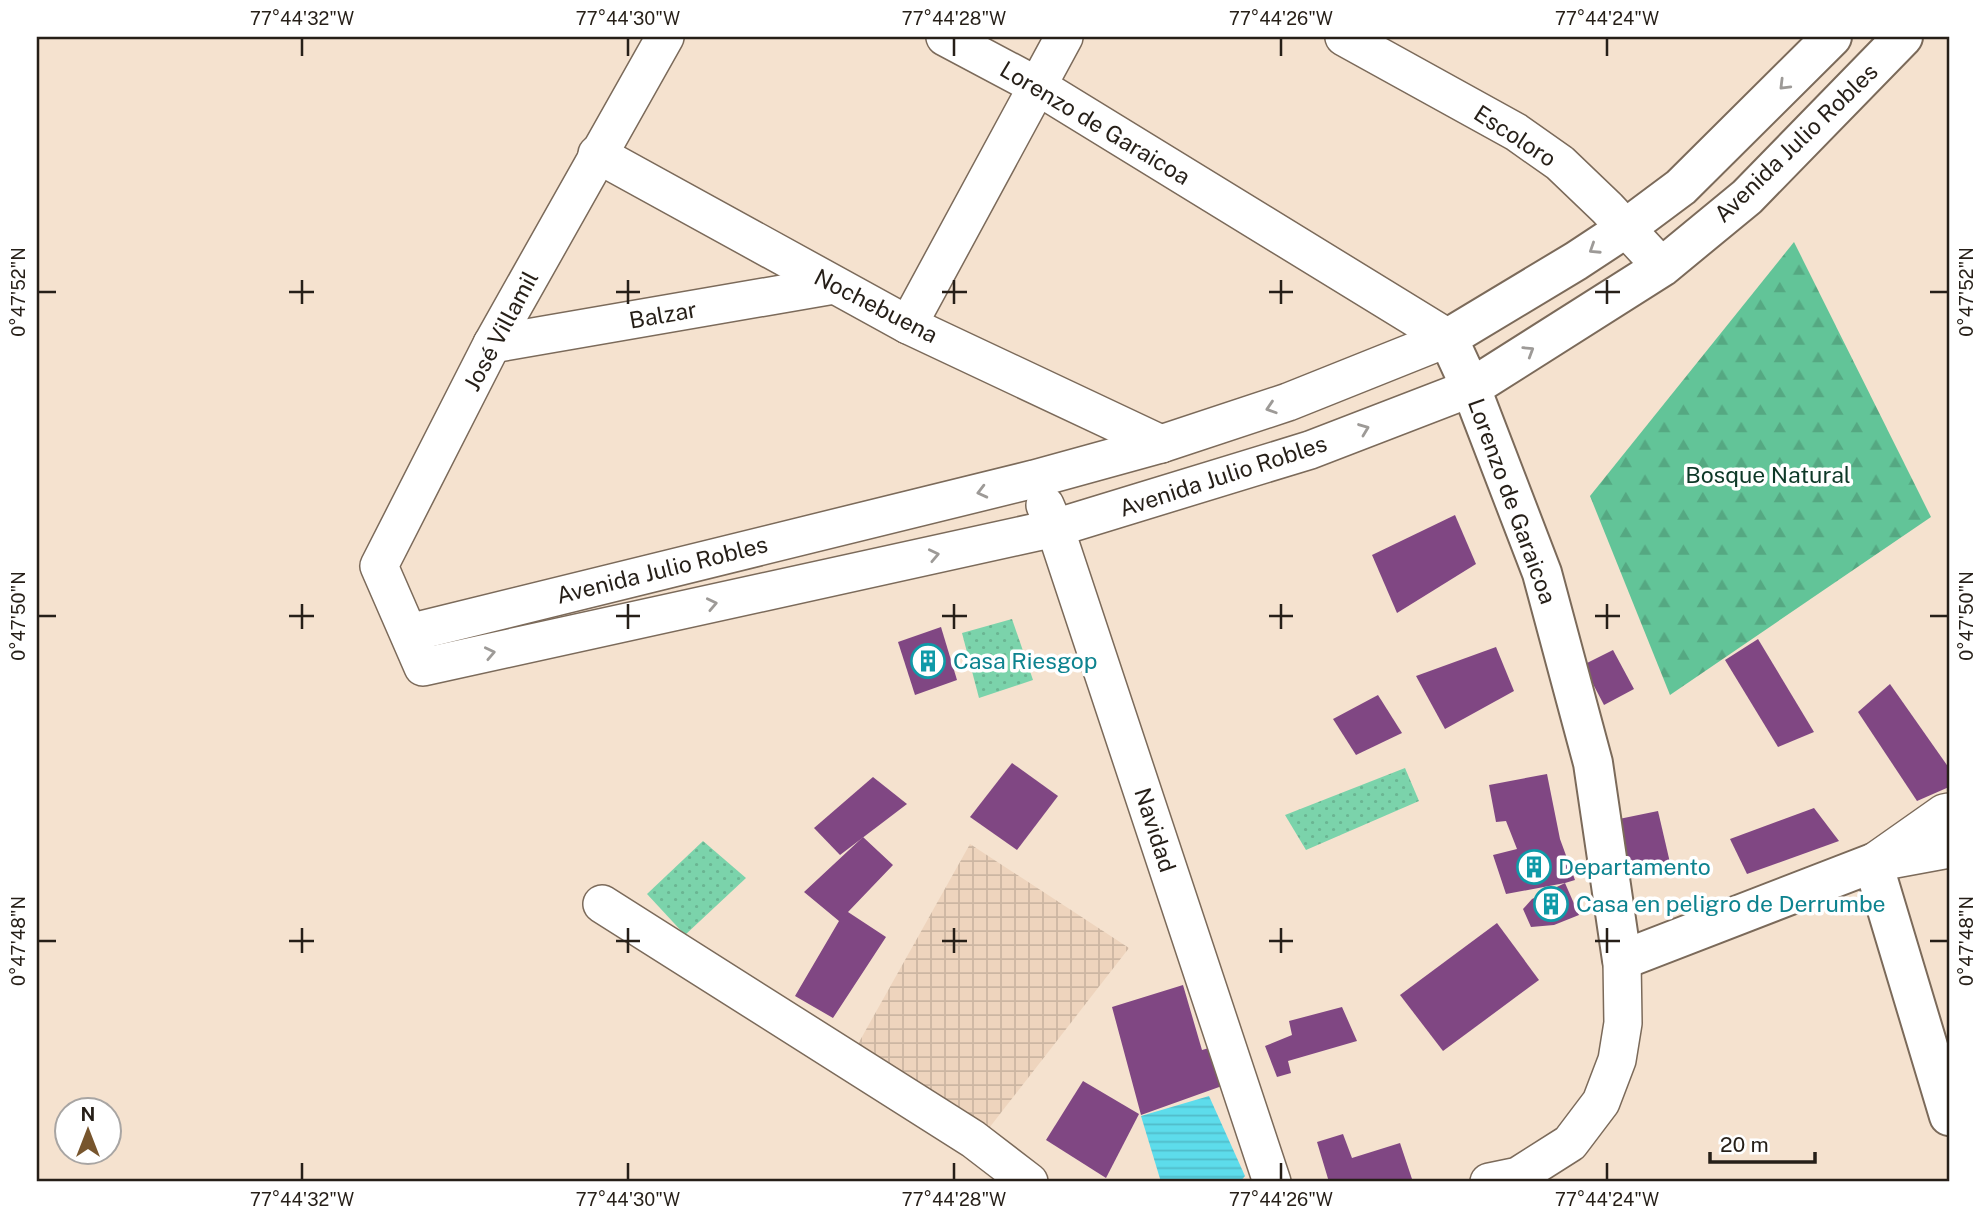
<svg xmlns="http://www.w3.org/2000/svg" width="1986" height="1219" font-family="'Public Sans',sans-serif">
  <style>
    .industrial { fill: url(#industrial-grid) }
    .forest { fill: url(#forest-firs) }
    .park { fill: url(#park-dots) }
    .water { fill: url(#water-rules) }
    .building { fill: #804783 }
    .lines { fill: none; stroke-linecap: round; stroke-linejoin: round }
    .minor-casing { stroke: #7b6a5a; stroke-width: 40 }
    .major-casing { stroke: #7b6a5a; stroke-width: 42 }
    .minor { stroke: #fff; stroke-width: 37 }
    .major { stroke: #fff; stroke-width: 38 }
    .oneway { stroke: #9d9a97 }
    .ticks { fill: none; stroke: #261f18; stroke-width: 2.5 }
    .labels { text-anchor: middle; stroke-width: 7; stroke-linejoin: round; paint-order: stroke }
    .street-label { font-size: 23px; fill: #261f18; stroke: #fff }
    .park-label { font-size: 23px; fill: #0d3827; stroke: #fff }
    .culture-label { font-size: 23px; fill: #0d838f; stroke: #fff; text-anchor: start }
    .neatline { fill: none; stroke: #261f18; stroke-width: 2.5 }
    .ticks-label { font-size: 18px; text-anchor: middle; fill: #261f18 }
  </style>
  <defs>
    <pattern id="industrial-grid" width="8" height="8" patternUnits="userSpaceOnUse" patternTransform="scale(1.75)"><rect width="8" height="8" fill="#eed4bd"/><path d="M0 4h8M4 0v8" fill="none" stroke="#ccb6a2"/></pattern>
    <pattern id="forest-firs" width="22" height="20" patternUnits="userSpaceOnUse" patternTransform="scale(1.75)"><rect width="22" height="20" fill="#62c498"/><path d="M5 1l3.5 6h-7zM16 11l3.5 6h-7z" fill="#55a882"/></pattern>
    <pattern id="park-dots" width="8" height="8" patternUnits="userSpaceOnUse" patternTransform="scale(1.75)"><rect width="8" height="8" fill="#7bd3ab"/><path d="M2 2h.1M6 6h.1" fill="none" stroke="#6ab592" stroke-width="1.8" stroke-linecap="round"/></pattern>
    <pattern id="water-rules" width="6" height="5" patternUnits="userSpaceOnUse" patternTransform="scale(1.75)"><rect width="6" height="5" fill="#5ddceb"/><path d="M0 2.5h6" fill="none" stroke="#51bcc9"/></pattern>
  </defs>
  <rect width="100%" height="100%" fill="#f5e2cf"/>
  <!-- industrial -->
  <polygon class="industrial" points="970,844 1129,948 986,1132 858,1044"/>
  <!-- forest -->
  <polygon class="forest" points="1794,242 1931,517 1670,695 1590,496"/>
  <!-- park -->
  <g class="park">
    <polygon points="1012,619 1033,680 979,698 962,633"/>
    <polygon points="1405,768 1419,801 1306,850 1285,815"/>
    <polygon points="703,841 746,878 685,935 647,894"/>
  </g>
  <!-- water -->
  <polygon class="water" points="1209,1096 1245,1176 1240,1182 1161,1182 1141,1116"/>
  <!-- building -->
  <g class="building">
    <polygon points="1455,515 1476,564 1397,613 1372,555"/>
    <polygon points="941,627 957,680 915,695 898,642"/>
    <polygon points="1758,639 1814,732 1778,747 1725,660"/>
    <polygon points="1496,647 1514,691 1445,729 1416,676"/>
    <polygon points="1613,650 1634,689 1604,705 1583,665"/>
    <polygon points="1890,684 1949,768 1949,787 1917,801 1858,712"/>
    <polygon points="1378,695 1402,733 1356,755 1333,719"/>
    <polygon points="1012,763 1058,796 1017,850 970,817"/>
    <polygon points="1547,774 1560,839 1575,880 1565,883 1579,915 1554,925 1531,927 1523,909 1532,899 1565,883 1506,894 1493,855 1517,849 1506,821 1496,822 1489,785"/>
    <polygon points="873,777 907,804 840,855 814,828"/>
    <polygon points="1814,808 1839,841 1747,874 1730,839"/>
    <polygon points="1658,811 1671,867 1631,876 1619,819"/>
    <polygon points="863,837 893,865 848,912 886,937 833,1018 795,996 839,921 804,892"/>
    <polygon points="1497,923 1539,980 1443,1051 1400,995"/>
    <polygon points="1183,985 1202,1050 1209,1048 1222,1086 1141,1115 1112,1007"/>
    <polygon points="1342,1007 1357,1041 1288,1061 1291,1073 1277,1077 1265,1046 1292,1035 1289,1021"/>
    <polygon points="1083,1081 1139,1114 1106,1178 1046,1140"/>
    <polygon points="1343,1134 1352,1158 1400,1143 1412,1179 1401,1182 1329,1182 1317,1142"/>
  </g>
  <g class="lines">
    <!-- minor casing -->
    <g class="minor-casing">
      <g id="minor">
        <polyline points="665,37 492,344 379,566 423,667 1055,528 1310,450 1471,388"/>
        <polyline points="945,37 1039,87 1448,338"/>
        <polyline points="1344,37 1516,132 1560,163 1607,208 1662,267"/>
        <polyline points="597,154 908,325 1161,444"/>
        <polyline points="908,325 1064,37"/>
        <polyline points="492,344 834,285"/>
        <polyline points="1045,505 1055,528 1272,1182"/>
        <polyline points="409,633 1034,479 1161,444 1288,402 1448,338"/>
        <polyline points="1884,861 1949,849"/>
        <polyline points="1873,863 1944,813 1949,812"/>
        <polyline points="602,904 973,1139 1029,1182"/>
        <polyline points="1489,1182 1518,1176 1570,1143 1601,1102 1617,1060 1623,1023 1622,960"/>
      </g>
    </g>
    <!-- major casing -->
    <g class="major-casing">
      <g id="major">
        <polyline points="1832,37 1681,187 1626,228 1576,261 1448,338 1471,388 1542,573 1593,763 1622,960 1873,863 1949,1116"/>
        <polyline points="1471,388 1662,267 1747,197 1903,37"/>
      </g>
    </g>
    <!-- minor -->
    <use href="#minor" class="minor"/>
    <!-- major -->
    <use href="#major" class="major"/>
  </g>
  <!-- one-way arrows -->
  <defs><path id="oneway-chevron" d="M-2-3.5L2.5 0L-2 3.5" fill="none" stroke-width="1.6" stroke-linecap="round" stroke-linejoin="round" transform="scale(1.75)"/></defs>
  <g class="oneway">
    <use href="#oneway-chevron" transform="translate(1784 85) rotate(135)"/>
    <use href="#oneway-chevron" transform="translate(1594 249) rotate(147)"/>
    <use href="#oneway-chevron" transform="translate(1529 351) rotate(-32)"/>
    <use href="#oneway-chevron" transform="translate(1271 408) rotate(162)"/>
    <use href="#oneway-chevron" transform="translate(1364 429) rotate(-21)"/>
    <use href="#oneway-chevron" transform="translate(982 492) rotate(166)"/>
    <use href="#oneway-chevron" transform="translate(934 555) rotate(-12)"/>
    <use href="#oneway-chevron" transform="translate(712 604) rotate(-12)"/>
    <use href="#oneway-chevron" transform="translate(490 653) rotate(-12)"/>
  </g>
  <!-- ticks -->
  <path class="ticks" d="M302,38V56M628,38V56M954,38V56M1281,38V56M1607,38V56M302,280V304M628,280V304M954,280V304M1281,280V304M1607,280V304M38,292H56M289,292H314M616,292H640M942,292H967M1269,292H1293M1595,292H1620M1930,292H1948M302,604V629M628,604V629M954,604V629M1281,604V629M1607,604V629M38,616H56M289,616H314M616,616H640M942,616H967M1269,616H1293M1595,616H1620M1930,616H1948M302,928V953M628,928V953M954,928V953M1281,928V953M1607,928V953M38,941H56M289,941H314M616,941H640M942,941H967M1269,941H1293M1595,941H1620M1930,941H1948M302,1163V1180M628,1163V1180M954,1163V1180M1281,1163V1180M1607,1163V1180"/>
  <!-- icons -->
  <defs>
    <g id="building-ring" transform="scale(1.75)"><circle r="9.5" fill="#fff" stroke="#0f9aa8" stroke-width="1.5"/><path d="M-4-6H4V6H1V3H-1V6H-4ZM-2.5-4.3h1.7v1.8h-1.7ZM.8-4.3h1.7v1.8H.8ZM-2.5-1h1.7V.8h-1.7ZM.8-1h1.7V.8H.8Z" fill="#0f9aa8"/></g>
  </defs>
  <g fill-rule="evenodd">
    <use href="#building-ring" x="928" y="661"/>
    <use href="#building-ring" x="1534" y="867"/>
    <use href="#building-ring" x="1551" y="904"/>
  </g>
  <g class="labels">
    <!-- street labels -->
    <g class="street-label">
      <text transform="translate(1095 123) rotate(31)" y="8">Lorenzo de Garaicoa</text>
      <text transform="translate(1515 136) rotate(33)" y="8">Escoloro</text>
      <text transform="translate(1796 143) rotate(-44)" y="8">Avenida Julio Robles</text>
      <text transform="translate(876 306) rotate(27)" y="8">Nochebuena</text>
      <text transform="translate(663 315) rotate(-10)" y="8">Balzar</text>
      <text transform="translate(501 331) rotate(-62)" y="8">José Villamil</text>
      <text transform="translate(1223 476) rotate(-18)" y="8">Avenida Julio Robles</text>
      <text transform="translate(1512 501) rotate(70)" y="8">Lorenzo de Garaicoa</text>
      <text transform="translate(662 570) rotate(-14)" y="8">Avenida Julio Robles</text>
      <text transform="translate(1155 830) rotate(72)" y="8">Navidad</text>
    </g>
    <!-- park labels -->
    <g class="park-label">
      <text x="1768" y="483">Bosque Natural</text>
    </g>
    <!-- culture labels -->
    <g class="culture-label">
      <text x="953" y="669">Casa Riesgop</text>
      <text x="1558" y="875">Departamento</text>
      <text x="1576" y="912">Casa en peligro de Derrumbe</text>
    </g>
  </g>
  <!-- border -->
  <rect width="1986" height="1219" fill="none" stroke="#ffffff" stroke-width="77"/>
  <!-- north arrow -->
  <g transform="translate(88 1131)"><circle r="33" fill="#ffffff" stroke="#a8a5a3" stroke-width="2"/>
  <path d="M0-5L12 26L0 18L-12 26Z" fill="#77552d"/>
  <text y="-10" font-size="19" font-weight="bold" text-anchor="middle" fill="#261f18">N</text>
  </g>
  <!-- scale -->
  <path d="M1710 1152v10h105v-10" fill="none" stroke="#261f18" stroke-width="3.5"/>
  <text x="1720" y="1152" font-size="21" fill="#261f18" stroke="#ffffff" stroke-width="5" paint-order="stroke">20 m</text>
  <rect x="38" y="38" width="1910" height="1142" class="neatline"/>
  <g class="ticks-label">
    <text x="302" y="25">77°44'32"W</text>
    <text x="628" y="25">77°44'30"W</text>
    <text x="954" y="25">77°44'28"W</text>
    <text x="1281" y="25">77°44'26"W</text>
    <text x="1607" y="25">77°44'24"W</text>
    <text transform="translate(19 292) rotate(-90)" y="6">0°47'52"N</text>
    <text transform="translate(1967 292) rotate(-90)" y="6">0°47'52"N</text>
    <text transform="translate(19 616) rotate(-90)" y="6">0°47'50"N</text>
    <text transform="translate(1967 616) rotate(-90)" y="6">0°47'50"N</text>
    <text transform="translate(19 941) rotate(-90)" y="6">0°47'48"N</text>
    <text transform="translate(1967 941) rotate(-90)" y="6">0°47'48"N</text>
    <text x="302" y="1206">77°44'32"W</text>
    <text x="628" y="1206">77°44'30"W</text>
    <text x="954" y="1206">77°44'28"W</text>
    <text x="1281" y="1206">77°44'26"W</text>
    <text x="1607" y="1206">77°44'24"W</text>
  </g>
</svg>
